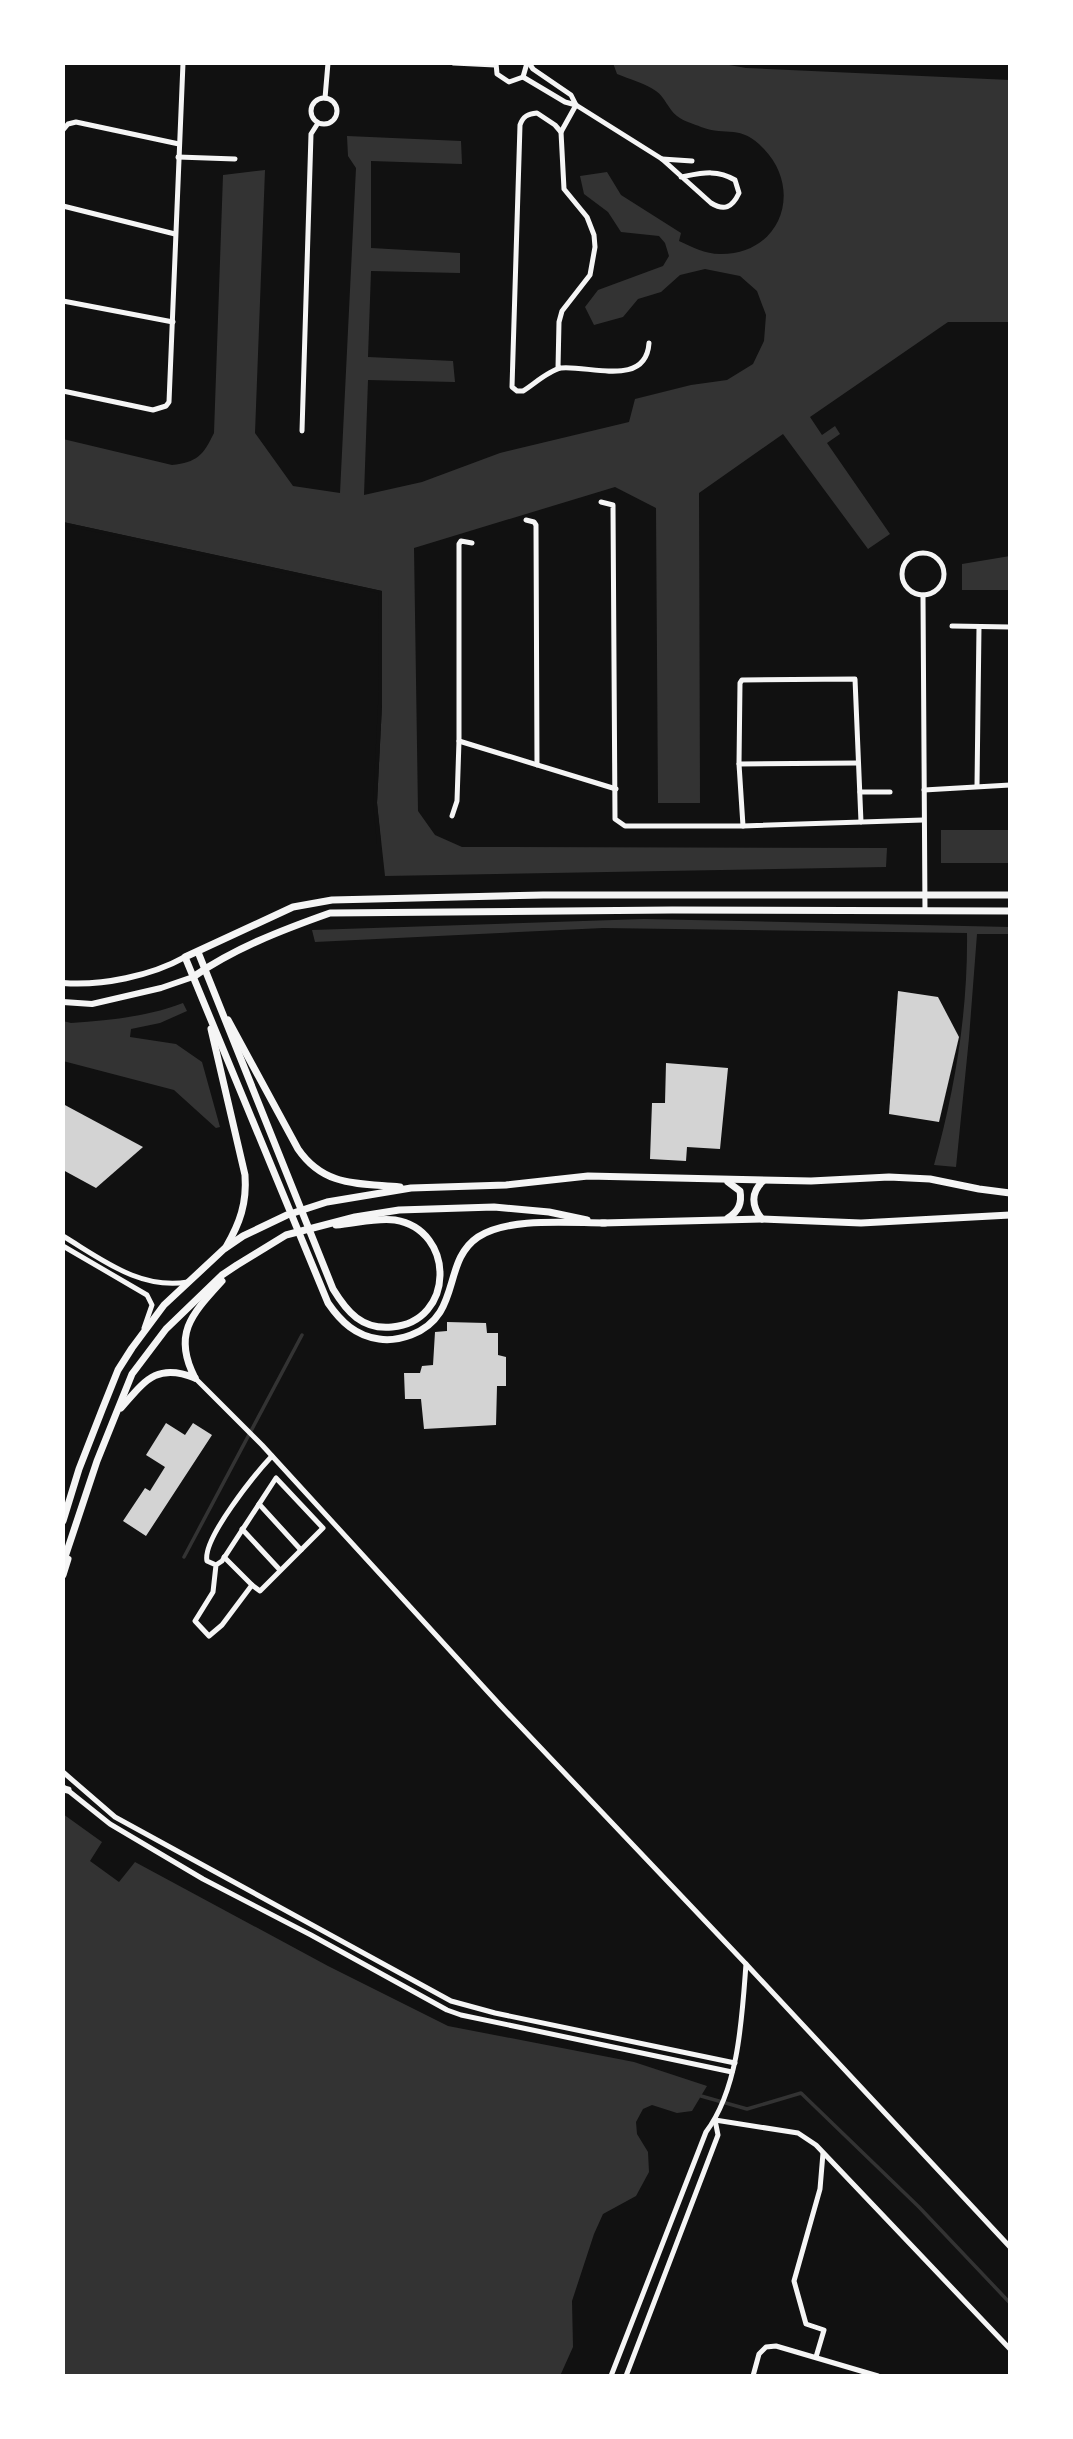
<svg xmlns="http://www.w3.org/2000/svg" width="1073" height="2439" font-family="Ubuntu,sans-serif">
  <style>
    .water { fill: #333 }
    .pier { fill: #111 }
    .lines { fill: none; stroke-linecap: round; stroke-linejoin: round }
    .stream { stroke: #333; stroke-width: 3.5 }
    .building { fill: #d3d3d3 }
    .minor { stroke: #f5f5f5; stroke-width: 5 }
    .tertiary { stroke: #f5f5f5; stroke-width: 6 }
    .secondary { stroke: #f5f5f5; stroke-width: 7 }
  </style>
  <rect width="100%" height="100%" fill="#111"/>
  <!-- water -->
  <g class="water">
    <path d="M613,63H718L746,68L1010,80V322H948L810,417L822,435L835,426L840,434L827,443L890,534L868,549L783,434L699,493L700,803H658L656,508L615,487L414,548L418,811L435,835L462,847L887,848L886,867L385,876L377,803L382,705V591L63,522V439L172,465C197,462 203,456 214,433L223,175L265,170L255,433L293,486L340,493L356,168L348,156L347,136L461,141L462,164L371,161V248L460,253V273L371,271L368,357L453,361L455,382L368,380L364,495L422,482L500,453L629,422L635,399L691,385L727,380L753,364L764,341L766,315L757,291L740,276L705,269L680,275L661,292L638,299L623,317L594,325L585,307L598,290L663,266L669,256L665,243L659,236L621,232L608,212L584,194L580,176L607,172L621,195L681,233L679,241C692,247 705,254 720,254C780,255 804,191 764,149C740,123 727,137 701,127C694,124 683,121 677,116C668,109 665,97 656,91C645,83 629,79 617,74Z"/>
    <polygon points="1010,556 1010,590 962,590 962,564"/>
    <rect x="941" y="830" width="69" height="33"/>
    <path d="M644,919L1010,927V934H977L969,1038L956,1167L934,1165C955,1090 968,1011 967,933L603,928L315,942L312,930Z"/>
    <path d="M183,1003L187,1011L160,1023L131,1029L130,1037L176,1044L202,1062L220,1127L216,1128L174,1090L63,1061V1021L71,1023C111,1020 146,1017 183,1003Z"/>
    <polygon points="63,1814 102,1842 90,1861 119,1882 135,1862 328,1966 448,2026 634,2062 707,2086 692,2111 677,2113 652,2105 643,2109 636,2122 637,2134 648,2152 649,2172 636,2196 603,2214 594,2234 572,2301 573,2347 560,2376 63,2376"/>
  </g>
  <!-- pier -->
  <polygon class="pier" points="63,522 382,591 382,705 377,803 381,844 377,844 373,803 378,705 379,593 63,525"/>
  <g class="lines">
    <!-- stream -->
    <g class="stream">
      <polyline points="184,1557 302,1335"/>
      <polyline points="701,2096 747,2109 801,2093 919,2207 1010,2303"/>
    </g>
  </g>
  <!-- building -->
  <g class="building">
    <polygon points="898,991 938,997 959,1037 939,1122 889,1114"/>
    <polygon points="666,1063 728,1068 720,1149 687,1147 686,1161 650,1159 652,1103 665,1103"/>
    <polygon points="63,1104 143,1147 96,1188 63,1170"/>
    <polygon points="447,1322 486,1323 487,1333 498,1333 498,1355 506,1357 506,1386 497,1386 496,1425 424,1429 421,1399 405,1399 404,1373 420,1373 422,1366 433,1365 435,1332 447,1331"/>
    <polygon points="166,1423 185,1435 193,1423 212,1435 146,1536 123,1521 145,1488 150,1491 165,1467 146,1455"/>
  </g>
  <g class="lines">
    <!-- minor -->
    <g class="minor">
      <polyline points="454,63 495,65"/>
      <polyline points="496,63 497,74 509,82 523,77 527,63"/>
      <polyline points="529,63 533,69 571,95 576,105"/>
      <path d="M523,77L565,102L576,105L662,159L711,203C724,211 732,208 739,193L735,180C717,169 702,173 681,177"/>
      <polyline points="325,98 328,63"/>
      <circle cx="324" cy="111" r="13"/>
      <polyline points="63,130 68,124 76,122 179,144"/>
      <polyline points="561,132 576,105"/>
      <polyline points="178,157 235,159"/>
      <polyline points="662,159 692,161"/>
      <polyline points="63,206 175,234"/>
      <polyline points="63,301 173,322"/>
      <path d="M558,368L559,322L562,311L590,275L595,247L594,235L587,217L564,189L561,132L555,125L537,113C528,114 523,116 520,125L512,387L517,391H523C533,385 549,370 561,368C589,365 646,388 649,343"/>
      <polyline points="63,391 153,410 166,406 169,402 183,63"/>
      <polyline points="302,431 311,134 318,123"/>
      <polyline points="601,502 613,505 615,819 625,826 743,826 923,820"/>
      <polyline points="526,520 534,522 536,525 537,765"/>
      <circle cx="923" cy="574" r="21"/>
      <polyline points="923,595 925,911"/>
      <polyline points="952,626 1010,627"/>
      <polyline points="459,741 616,789"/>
      <polyline points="739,764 858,763"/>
      <polyline points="977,786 979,627"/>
      <polyline points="924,790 1010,785"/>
      <polyline points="860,792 890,792"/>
      <polyline points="452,816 457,801 459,741 459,544 461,541 472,543"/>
      <polyline points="743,826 739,764 740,683 742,680 855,679 861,822"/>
      <path d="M63,1236C103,1260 140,1290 188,1282"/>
      <polyline points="63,1246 147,1295 152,1305 144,1328"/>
      <path d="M195,1378L262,1445L500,1705L746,1964C742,2017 739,2088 706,2132L611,2376"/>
      <polyline points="259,1504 301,1550"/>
      <polyline points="242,1529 280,1570"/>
      <polyline points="224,1557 252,1585"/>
      <path d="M216,1565L213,1592L195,1621L209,1636L222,1625L252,1585L260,1591L323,1528L276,1478L222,1561L216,1565L207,1561C202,1539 256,1473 272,1456"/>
      <polyline points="63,1772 115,1817 451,2001 495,2013 735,2063"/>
      <polyline points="65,1788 110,1824 203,1879 311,1935 447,2010 461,2015 732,2072"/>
      <polyline points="746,1964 1010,2247"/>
      <polyline points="715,2120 798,2133 816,2145 1010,2349"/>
      <polyline points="816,2357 824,2330 806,2324 794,2281 820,2189 823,2153"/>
      <polyline points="626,2376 718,2135 715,2120"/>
      <polyline points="753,2376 759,2354 766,2347 776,2346 878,2376"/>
    </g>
    <!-- tertiary -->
    <g class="tertiary">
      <path d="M63,983C102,986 151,976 185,957"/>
      <polyline points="63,1002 92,1004 161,988 193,977"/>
    </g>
    <!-- secondary -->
    <g class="secondary">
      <path d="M198,952L333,1289C347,1312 362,1330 392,1327C455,1322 456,1230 395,1220C377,1217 354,1224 336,1225"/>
      <path d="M193,977C235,948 282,930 330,913L672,910L1010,911"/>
      <path d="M228,1020L298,1149C324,1187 358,1183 400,1187"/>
      <path d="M211,1029L245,1175C247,1203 240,1223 226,1247"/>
      <path d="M728,1182L740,1191C742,1203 739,1211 728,1218"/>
      <path d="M762,1219C751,1206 751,1192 763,1181"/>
      <polyline points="602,1223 762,1219 861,1223 1010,1215"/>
      <path d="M605,1223C569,1223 508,1217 478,1237C441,1262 463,1315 411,1335C400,1339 391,1341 379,1339C356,1336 341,1322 328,1303L185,957L293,907L332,900L543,895H1010"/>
      <path d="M195,1378C172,1334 192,1314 222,1281"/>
      <path d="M121,1408C144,1382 156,1362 195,1378"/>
      <polyline points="63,1521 79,1469 102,1410 118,1370 132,1348 164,1305 224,1249 243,1236 287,1215 327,1202 411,1188 506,1185 588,1176 811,1181 889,1177 930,1179 979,1189 1010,1193"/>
      <polyline points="63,1563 97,1461 132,1374 166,1329 222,1275 237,1265 286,1235 355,1217 399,1210 494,1207 549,1212 587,1220"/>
      <polyline points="63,1575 68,1559"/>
      <polyline points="63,1789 68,1790"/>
    </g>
  </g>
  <!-- border -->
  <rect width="1073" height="2439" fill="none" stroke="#ffffff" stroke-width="130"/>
</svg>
